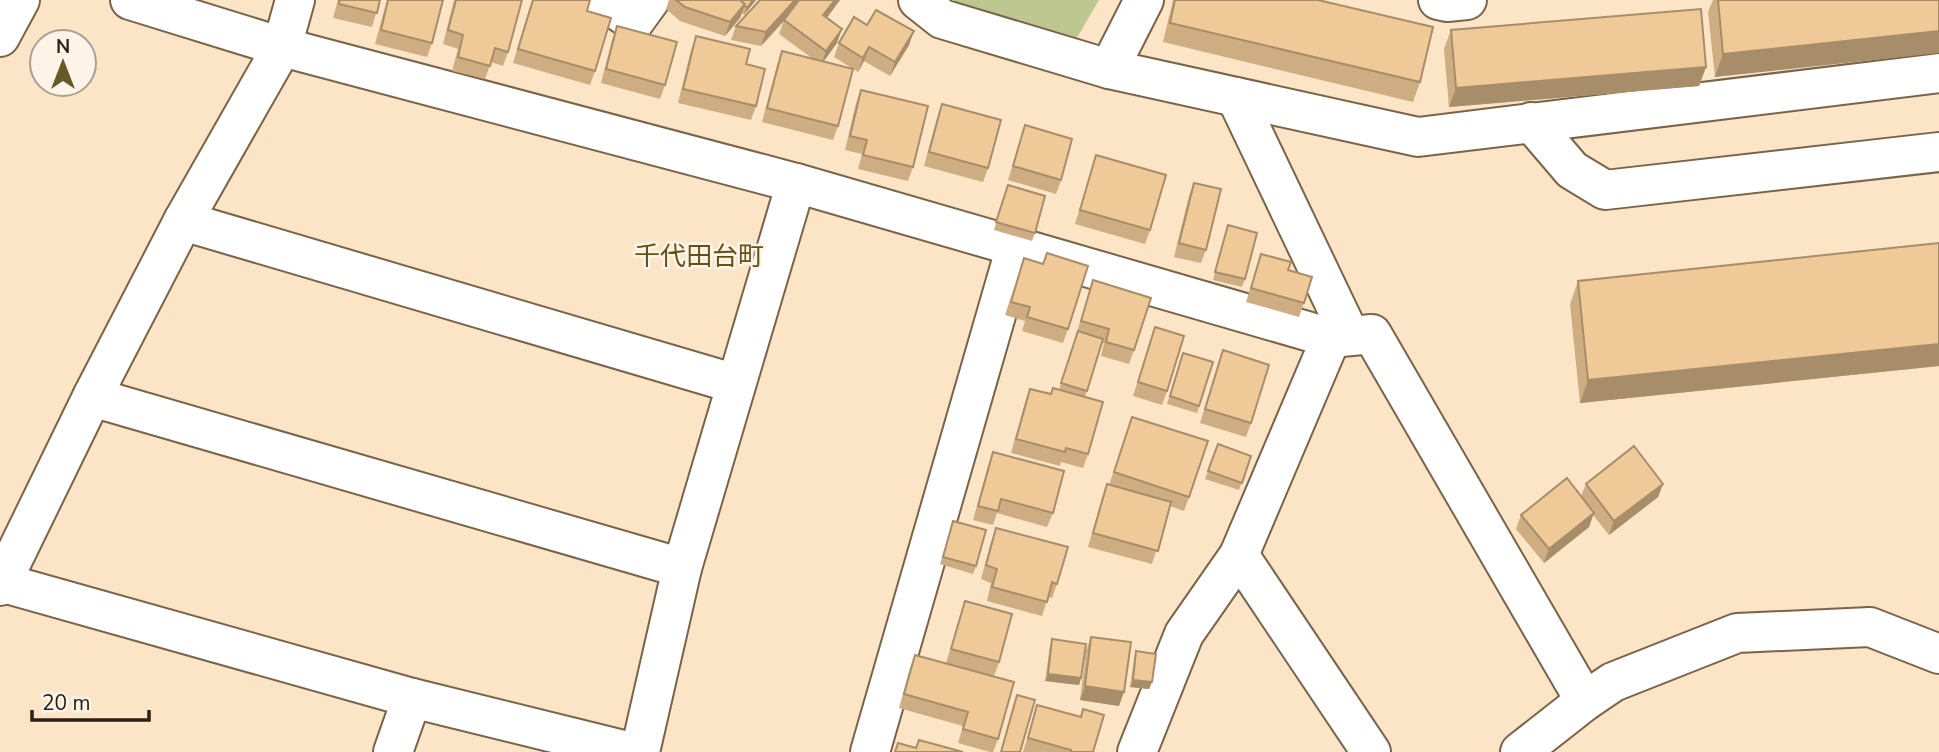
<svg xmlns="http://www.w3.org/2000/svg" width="1939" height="752" font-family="'Nunito Sans','Noto Sans JP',sans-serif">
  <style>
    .green { fill: #bfc790 }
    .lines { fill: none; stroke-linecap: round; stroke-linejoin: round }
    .minor-casing { stroke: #796449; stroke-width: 42 }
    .minor { stroke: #fff; stroke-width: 38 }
    .wall { fill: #cead83 }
    .shaded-wall { fill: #a88d6a }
    .building { fill: #f0c998; stroke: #a88d6a; stroke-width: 2 }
    .labels { text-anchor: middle; stroke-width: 5; stroke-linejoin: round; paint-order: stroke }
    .neighbourhood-label { font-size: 26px; fill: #635216; stroke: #fdf4e8 }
  </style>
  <rect width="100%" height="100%" fill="#fce4c6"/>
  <!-- green -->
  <polygon class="green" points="937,0 1099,0 1071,48"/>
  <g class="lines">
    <!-- minor casing -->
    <g class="minor-casing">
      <g id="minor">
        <polyline points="130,0 282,47 796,183 1331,338 1372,334 1585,701"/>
        <polyline points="603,0 634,22 650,0"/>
        <polyline points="918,0 942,19 1109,69 1418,137 1939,73"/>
        <polyline points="1438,0 1447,2 1467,0"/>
        <polyline points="0,37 20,0"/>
        <polyline points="1109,69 1144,0"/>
        <polyline points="1236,97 1350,336"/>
        <polyline points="1531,122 1572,170 1605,190 1939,152"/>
        <polyline points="183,221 736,384"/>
        <polyline points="92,397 682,568"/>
        <polyline points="1239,555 1371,752"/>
        <polyline points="0,582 412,698 631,752"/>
        <polyline points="0,586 92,397 183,221 282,47 295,0"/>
        <polyline points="393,752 412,698"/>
        <polyline points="640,752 682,568 796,183"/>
        <polyline points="870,752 1016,246"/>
        <polyline points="1137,752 1184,634 1239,555 1331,338"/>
        <polyline points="1520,752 1585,701 1613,682 1737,633 1870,627 1939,654"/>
      </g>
    </g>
    <!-- minor -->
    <use href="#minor" class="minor"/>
  </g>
  <!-- wall -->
  <g class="wall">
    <polygon points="338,0 380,0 372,27 333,18"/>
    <polygon points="387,0 443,0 432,43 427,57 375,44"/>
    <polygon points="454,0 522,0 508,52 503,66 491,62 485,79 452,71 458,49 443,44"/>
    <polygon points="532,0 590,0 587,11 595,71 590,85 513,63"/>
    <polygon points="669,0 756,0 744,15 742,13 740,18 725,36 680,21 666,9"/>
    <polygon points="760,0 840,0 827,18 837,43 823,62 838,126 833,140 762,122 777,65 782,51 813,59 779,34 784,20 761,46 731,40 736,26"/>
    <polygon points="1173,0 1318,0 1420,82 1413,102 1163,42"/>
    <polygon points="1713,0 1939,0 1715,77 1708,12"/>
    <polygon points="867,25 909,45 890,76 864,61 858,72 834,57 839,43"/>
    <polygon points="617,26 665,85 660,99 601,83 612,40"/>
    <polygon points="1451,30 1706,67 1699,86 1449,107 1444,49"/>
    <polygon points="696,36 746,64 756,106 751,120 678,103 691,50"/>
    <polygon points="861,90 913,167 908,181 858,169 862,154 845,150 856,103"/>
    <polygon points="942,104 988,168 983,182 924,166 937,118"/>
    <polygon points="1025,125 1061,180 1056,194 1008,180"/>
    <polygon points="1096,155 1150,230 1145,244 1075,224"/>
    <polygon points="1194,183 1206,250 1201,263 1174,257 1189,196"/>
    <polygon points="1005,192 1035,233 1032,241 994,230"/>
    <polygon points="1228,225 1245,279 1242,287 1213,280"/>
    <polygon points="1939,243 1939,366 1580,403 1570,304 1578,281"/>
    <polygon points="1261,254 1288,270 1304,303 1299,317 1246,302"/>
    <polygon points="1024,258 1068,329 1063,343 1022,331 1025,321 1005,315"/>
    <polygon points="1093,280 1134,350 1129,364 1101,356 1104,343 1102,343 1085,397 1088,454 1083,468 1061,462 1060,466 1011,453 1025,403 1030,389 1051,394 1059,390"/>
    <polygon points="1155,327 1167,391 1162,405 1133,396"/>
    <polygon points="1223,350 1251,423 1246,437 1200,423"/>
    <polygon points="1183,353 1213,362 1197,413 1167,404"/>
    <polygon points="1132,417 1189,497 1184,511 1170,506 1152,564 1088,547 1102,498 1107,484 1109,485"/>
    <polygon points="1218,444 1251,456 1239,490 1205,479"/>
    <polygon points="993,452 1053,513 1047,527 997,513 993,525 973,520 988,466"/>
    <polygon points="1586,484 1663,484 1658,497 1609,535 1593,515 1589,527 1544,563 1516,529 1521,515 1581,496"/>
    <polygon points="953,521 976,566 973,574 940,564"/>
    <polygon points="996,528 1057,584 1052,598 1048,597 1042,616 987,601 991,583 981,579 991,542"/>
    <polygon points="965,601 999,662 994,676 946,663"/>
    <polygon points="1091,637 1119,706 1080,700 1086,651"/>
    <polygon points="1052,639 1081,678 1079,685 1045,681 1050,646"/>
    <polygon points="1136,651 1152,682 1149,689 1130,687 1134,659"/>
    <polygon points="915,655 998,739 993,752 990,752 958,743 963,726 899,708 910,668"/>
    <polygon points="1037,705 1080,717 1083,709 1093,752 1023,752"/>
  </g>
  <!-- shaded-wall -->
  <g class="shaded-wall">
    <polygon points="753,0 756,0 744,15 747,8"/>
    <polygon points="795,0 803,0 761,46 766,32"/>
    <polygon points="835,0 840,0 818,29 823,15"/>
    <polygon points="745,4 740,18 725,36 730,22"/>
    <polygon points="842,29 837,43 821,65 826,51"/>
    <polygon points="914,31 909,45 890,76 895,62"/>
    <polygon points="1939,31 1939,53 1715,77 1723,54"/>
    <polygon points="869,47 864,61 858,72 863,58"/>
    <polygon points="1706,67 1699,86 1449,107 1456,88"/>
    <polygon points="1939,344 1939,366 1580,403 1588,380"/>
    <polygon points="1663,484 1658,497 1609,535 1614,521"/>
    <polygon points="1594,513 1589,527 1544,563 1549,549"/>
    <polygon points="1048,674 1081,678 1079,685 1045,681"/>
    <polygon points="1133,680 1152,682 1149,689 1130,687"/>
    <polygon points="1085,686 1124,692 1119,706 1080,700"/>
  </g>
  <!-- building -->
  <g class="building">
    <polygon points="339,0 380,0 377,13 339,4"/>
    <polygon points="388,0 443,0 432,43 381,30"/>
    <polygon points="456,0 522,0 508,52 495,48 490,66 458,57 463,35 448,30"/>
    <polygon points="533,0 590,0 587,11 611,18 595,71 518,49"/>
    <polygon points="676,0 740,0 745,4 730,22 685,7"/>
    <polygon points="740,0 753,0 747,8 744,5 745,4"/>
    <polygon points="760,0 795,0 766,32 736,26"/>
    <polygon points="799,0 835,0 823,15 842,29 826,51 784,20"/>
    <polygon points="1175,0 1318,0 1433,27 1420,82 1170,23"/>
    <polygon points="1718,0 1939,0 1939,31 1723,54"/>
    <polygon points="1701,9 1706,67 1456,88 1451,30"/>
    <polygon points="876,10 914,31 895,62 869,47 863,58 839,43 854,17 867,25"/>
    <polygon points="617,26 677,42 665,85 606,69"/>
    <polygon points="696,36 750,49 746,64 765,69 756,106 683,89"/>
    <polygon points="782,51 853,69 838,126 767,108"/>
    <polygon points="861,90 928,106 913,167 863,155 867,140 850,136"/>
    <polygon points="942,104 1001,120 988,168 929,152"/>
    <polygon points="1025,125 1072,139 1061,180 1013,166"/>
    <polygon points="1096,155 1166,175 1150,230 1080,210"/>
    <polygon points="1194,183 1221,189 1206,250 1179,243"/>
    <polygon points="1008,185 1045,196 1035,233 996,222"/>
    <polygon points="1228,225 1257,233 1245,279 1215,272"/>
    <polygon points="1939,243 1939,344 1588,380 1578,281"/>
    <polygon points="1047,253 1088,266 1068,329 1027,317 1030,307 1011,302 1024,258 1043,264"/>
    <polygon points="1261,254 1291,262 1288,270 1312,277 1304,303 1251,288"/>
    <polygon points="1093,280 1151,298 1134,350 1106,342 1109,329 1081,321"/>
    <polygon points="1155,327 1184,336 1167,391 1138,382"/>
    <polygon points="1078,331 1103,339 1087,391 1061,383"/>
    <polygon points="1223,350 1269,365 1251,423 1205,409"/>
    <polygon points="1183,353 1213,362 1199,406 1170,396"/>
    <polygon points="1053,388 1103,402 1088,454 1066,448 1065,452 1016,439 1030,389 1051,394"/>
    <polygon points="1132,417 1208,441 1189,497 1114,472"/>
    <polygon points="1218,444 1251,456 1242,483 1208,471"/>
    <polygon points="1634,446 1663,484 1614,521 1586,484"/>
    <polygon points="993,452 1064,471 1053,513 1001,499 998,511 978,506"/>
    <polygon points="1567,478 1594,513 1549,549 1521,515"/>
    <polygon points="1107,484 1171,502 1158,551 1093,533"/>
    <polygon points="953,521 986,530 976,566 943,557"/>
    <polygon points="996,528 1068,547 1057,584 1052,582 1047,602 992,587 997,569 986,565"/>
    <polygon points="965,601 1012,614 999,662 951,649"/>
    <polygon points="1091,637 1131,642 1124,692 1085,686"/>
    <polygon points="1052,639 1086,644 1081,678 1048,674"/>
    <polygon points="1136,651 1156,654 1152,682 1133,680"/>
    <polygon points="915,655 1014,682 998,739 963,729 968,712 904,694"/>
    <polygon points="1017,695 1035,700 1020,752 1001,752"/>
    <polygon points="1037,705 1081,717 1083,709 1104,715 1093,752 1071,752 1071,750 1028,738"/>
    <polygon points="919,740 963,752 895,752 898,743 916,748"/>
  </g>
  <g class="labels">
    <!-- neighbourhood labels -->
    <g class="neighbourhood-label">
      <text x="699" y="265">千代田台町</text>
    </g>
  </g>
  <!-- north arrow -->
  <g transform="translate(63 63)"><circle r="33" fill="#fdf4e8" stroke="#a9a094" stroke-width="2"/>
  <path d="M0-5L12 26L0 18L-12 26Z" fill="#685927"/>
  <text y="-10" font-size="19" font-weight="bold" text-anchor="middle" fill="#2a2116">N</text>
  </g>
  <!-- scale -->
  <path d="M32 710v10h117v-10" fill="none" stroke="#2a2116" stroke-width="3.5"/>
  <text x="42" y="710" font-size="21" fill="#2a2116" stroke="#fdf4e8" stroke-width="5" paint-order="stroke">20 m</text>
</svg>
